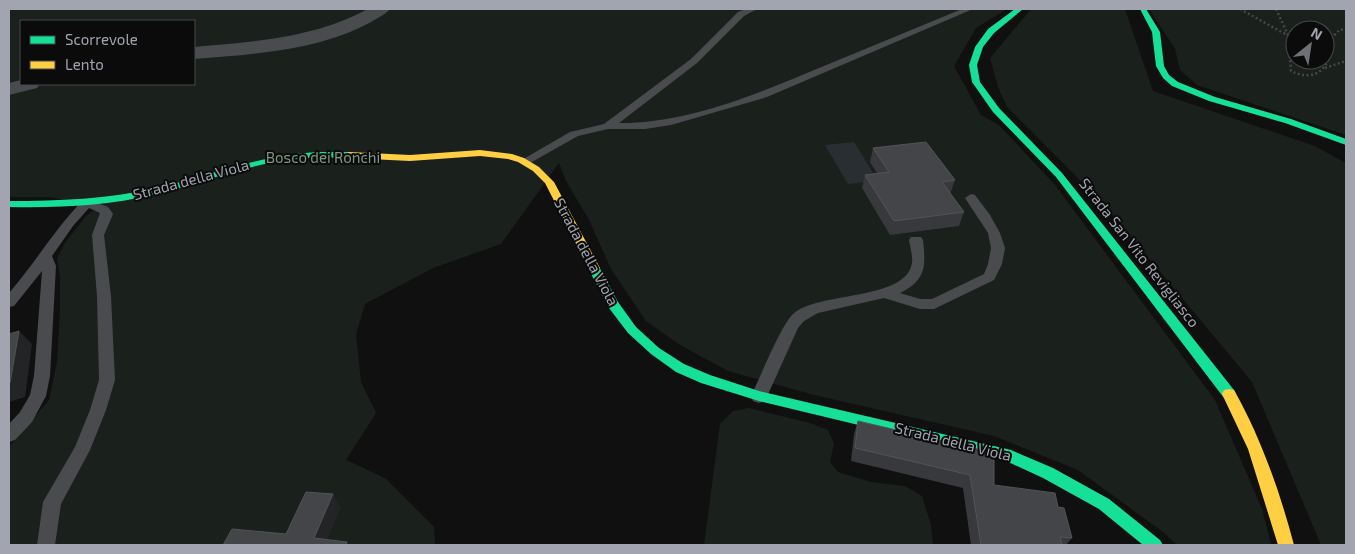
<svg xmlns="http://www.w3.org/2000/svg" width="1355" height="554" font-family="'Exo 2',sans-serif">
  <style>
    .green { fill: #1a201b; fill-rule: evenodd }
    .water { fill: #292e33 }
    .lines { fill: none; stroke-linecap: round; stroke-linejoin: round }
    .path { stroke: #46474a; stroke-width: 2.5; stroke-dasharray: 2 2.5; stroke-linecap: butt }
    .lane { fill: #4a4b4f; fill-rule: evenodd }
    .street { fill: #4a4b4f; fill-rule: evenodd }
    .fast { fill: #16e098; fill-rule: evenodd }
    .slow { fill: #ffcf43; fill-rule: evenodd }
    .wall { fill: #38393c }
    .shaded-wall { fill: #232425 }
    .building { fill: #434548; stroke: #525458 }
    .labels { text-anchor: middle; stroke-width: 4; stroke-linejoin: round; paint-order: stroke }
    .park-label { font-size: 15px; fill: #7b9980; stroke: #0b0b0b }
    .street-label { font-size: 15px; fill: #a2a5b0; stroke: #0b0b0b }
  </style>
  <rect width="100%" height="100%" fill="#101010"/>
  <!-- green -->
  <g class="green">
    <path d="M9,9H1007L976,28L954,66L981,115L999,125L1055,185L1215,400L1262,509L1271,545H1177L1163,532L1078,470L994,436L814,395L728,371L680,345L646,321L611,269L589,220L566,181L559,163L501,244L433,268L365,304L356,334L361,382L376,413L346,460L385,478L434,527L435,545H9V447L49,400L57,362L60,311V278L57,258L65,243L86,216L97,208L51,197H9ZM21,21H194V84H21Z"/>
    <polygon points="1031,9 1125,9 1153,91 1315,146 1346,163 1346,545 1321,545 1252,382 1102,202 1007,107 998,87 990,58"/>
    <path d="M1149,9H1346V135L1197,85L1180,70L1175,49ZM1295,30H1325V60H1295Z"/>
    <polygon points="749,408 810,423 828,430 834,444 830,462 838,472 871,482 905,486 922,496 931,525 933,545 704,545 720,424 733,411"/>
  </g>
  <!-- water -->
  <polygon class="water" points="854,142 878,181 848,184 825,145"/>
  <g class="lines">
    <!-- path -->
    <g class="path">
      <polyline points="1240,9 1287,35"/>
      <path d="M1276,9L1288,35L1291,71C1309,80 1324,75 1330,55C1332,50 1331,44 1332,39C1333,36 1337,33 1339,30L1346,29"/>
      <polyline points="1325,68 1346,61"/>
    </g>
    <!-- lane -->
    <g class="lane">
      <path d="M746,9H757L744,16L697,63L619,123C690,123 759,93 824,66C870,47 916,28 962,9H973L767,97L671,125L645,129H608L578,136L530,163H522L520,161L570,132L604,124L691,59L738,12Z"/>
      <path d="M971,194L975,195L990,215L1000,233L1005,248L1002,264L994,280L934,309H920L884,298L818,313L804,321L798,328L765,401L759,403L753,401L751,396C760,378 781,325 793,314C819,291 906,301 912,263C913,256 910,247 909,240L911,237H921L923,240C926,266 926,280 900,293L920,299H932L984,274L988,264L991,248L988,233L965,198Z"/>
      <path d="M87,199L108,207L113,214L104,235L111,296L115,380L106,410L90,450L61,504L55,545H37L43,502L75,447L90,410L99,380L97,296L92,235L100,213L89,208L73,226L52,256L56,266L50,376L46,396L32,422L15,440L9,442V424L20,412L30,395L34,376L42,271L14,306L9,307V293C35,263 55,229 83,200Z"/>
    </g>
    <!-- street -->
    <g class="street">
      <path d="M368,9H390C385,15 377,18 371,22C318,51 253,54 194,59V47C256,41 311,39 368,9Z"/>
      <polygon points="21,80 21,84 40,84 37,88 9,95 9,83"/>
    </g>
    <!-- fast -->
    <g class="fast">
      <polygon points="1015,9 1023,9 994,33 983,47 977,65 980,82 999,108 1062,173 1234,390 1236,394 1234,398 1229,399 1224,398 1056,177 993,112 972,82 969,65 975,47 988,29"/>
      <polygon points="1140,9 1146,9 1160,32 1164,66 1169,75 1178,82 1215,97 1291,119 1346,139 1346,145 1285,123 1209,101 1172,86 1163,78 1156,66 1152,32"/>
      <path d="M323,152H349L354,155L349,158C329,157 308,157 288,160C243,166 200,184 156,194C108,206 58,208 9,207V201C59,201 108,199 156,188C212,175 265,153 323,152Z"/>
      <polygon points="594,264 598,265 618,302 636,327 659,348 684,364 710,375 759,391 1011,450 1053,468 1109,499 1160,540 1163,545 1143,545 1099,509 1043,478 1004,460 759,401 701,383 676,372 651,354 628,333 609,308 588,268"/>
    </g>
    <!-- slow -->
    <g class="slow">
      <polygon points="480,150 512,154 524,158 539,167 554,182 600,268 598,271 590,271 545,183 533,171 518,162 508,159 480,156 410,161 349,158 344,155 349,152 410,155"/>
      <path d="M1229,389L1234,390C1261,438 1280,492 1294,545H1278L1248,449L1222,394L1224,390Z"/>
    </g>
  </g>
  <!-- wall -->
  <g class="wall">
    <polygon points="873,148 955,180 950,194 964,212 959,226 890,235 862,188 865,175 877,173 870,162"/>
    <polygon points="858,421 994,485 1058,507 1072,538 1066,545 971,545 963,488 851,461 854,434"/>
  </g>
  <!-- shaded-wall -->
  <g class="shaded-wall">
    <polygon points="19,331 32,344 25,397 9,402 9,384"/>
    <polygon points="333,494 341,507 325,545 314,538"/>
  </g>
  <!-- building -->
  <g class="building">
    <polygon points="926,142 955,180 942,182 964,212 894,221 865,175 889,172 873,148"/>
    <polygon points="19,331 10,383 9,384 9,334"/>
    <polygon points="858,421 994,453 994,485 1055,493 1058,507 1064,508 1072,538 1060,537 1062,545 981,545 970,475 855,448"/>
    <polygon points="306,492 333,494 314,538 347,542 346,545 223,545 232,529 286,534"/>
  </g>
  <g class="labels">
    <!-- park labels -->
    <g class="park-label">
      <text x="323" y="163">Bosco dei Ronchi</text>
    </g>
    <!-- street labels -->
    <g class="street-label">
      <text transform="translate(191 180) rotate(-15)" y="5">Strada della Viola</text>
      <text transform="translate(586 252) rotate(62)" y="5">Strada della Viola</text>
      <text transform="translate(1139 253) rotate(52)" y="5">Strada San Vito Revigliasco</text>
      <text transform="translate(953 442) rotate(14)" y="5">Strada della Viola</text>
    </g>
  </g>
  <!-- border -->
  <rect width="1355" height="554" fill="none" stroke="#a2a5b0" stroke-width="20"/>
  <!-- legend -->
  <rect x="20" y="20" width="175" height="65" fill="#0b0b0b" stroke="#47494d"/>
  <rect x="30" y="36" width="25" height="8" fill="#16e098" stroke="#47494d"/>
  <text x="65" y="45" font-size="15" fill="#a2a5b0">Scorrevole</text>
  <rect x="30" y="61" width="25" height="8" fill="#ffcf43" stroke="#47494d"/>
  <text x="65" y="70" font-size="15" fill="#a2a5b0">Lento</text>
  <!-- north arrow -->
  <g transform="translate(1310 45) rotate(30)"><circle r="24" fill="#0b0b0b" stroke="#47494d"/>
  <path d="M0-4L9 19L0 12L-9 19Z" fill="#6f7178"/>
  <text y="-8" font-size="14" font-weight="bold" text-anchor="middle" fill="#a2a5b0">N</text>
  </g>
</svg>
